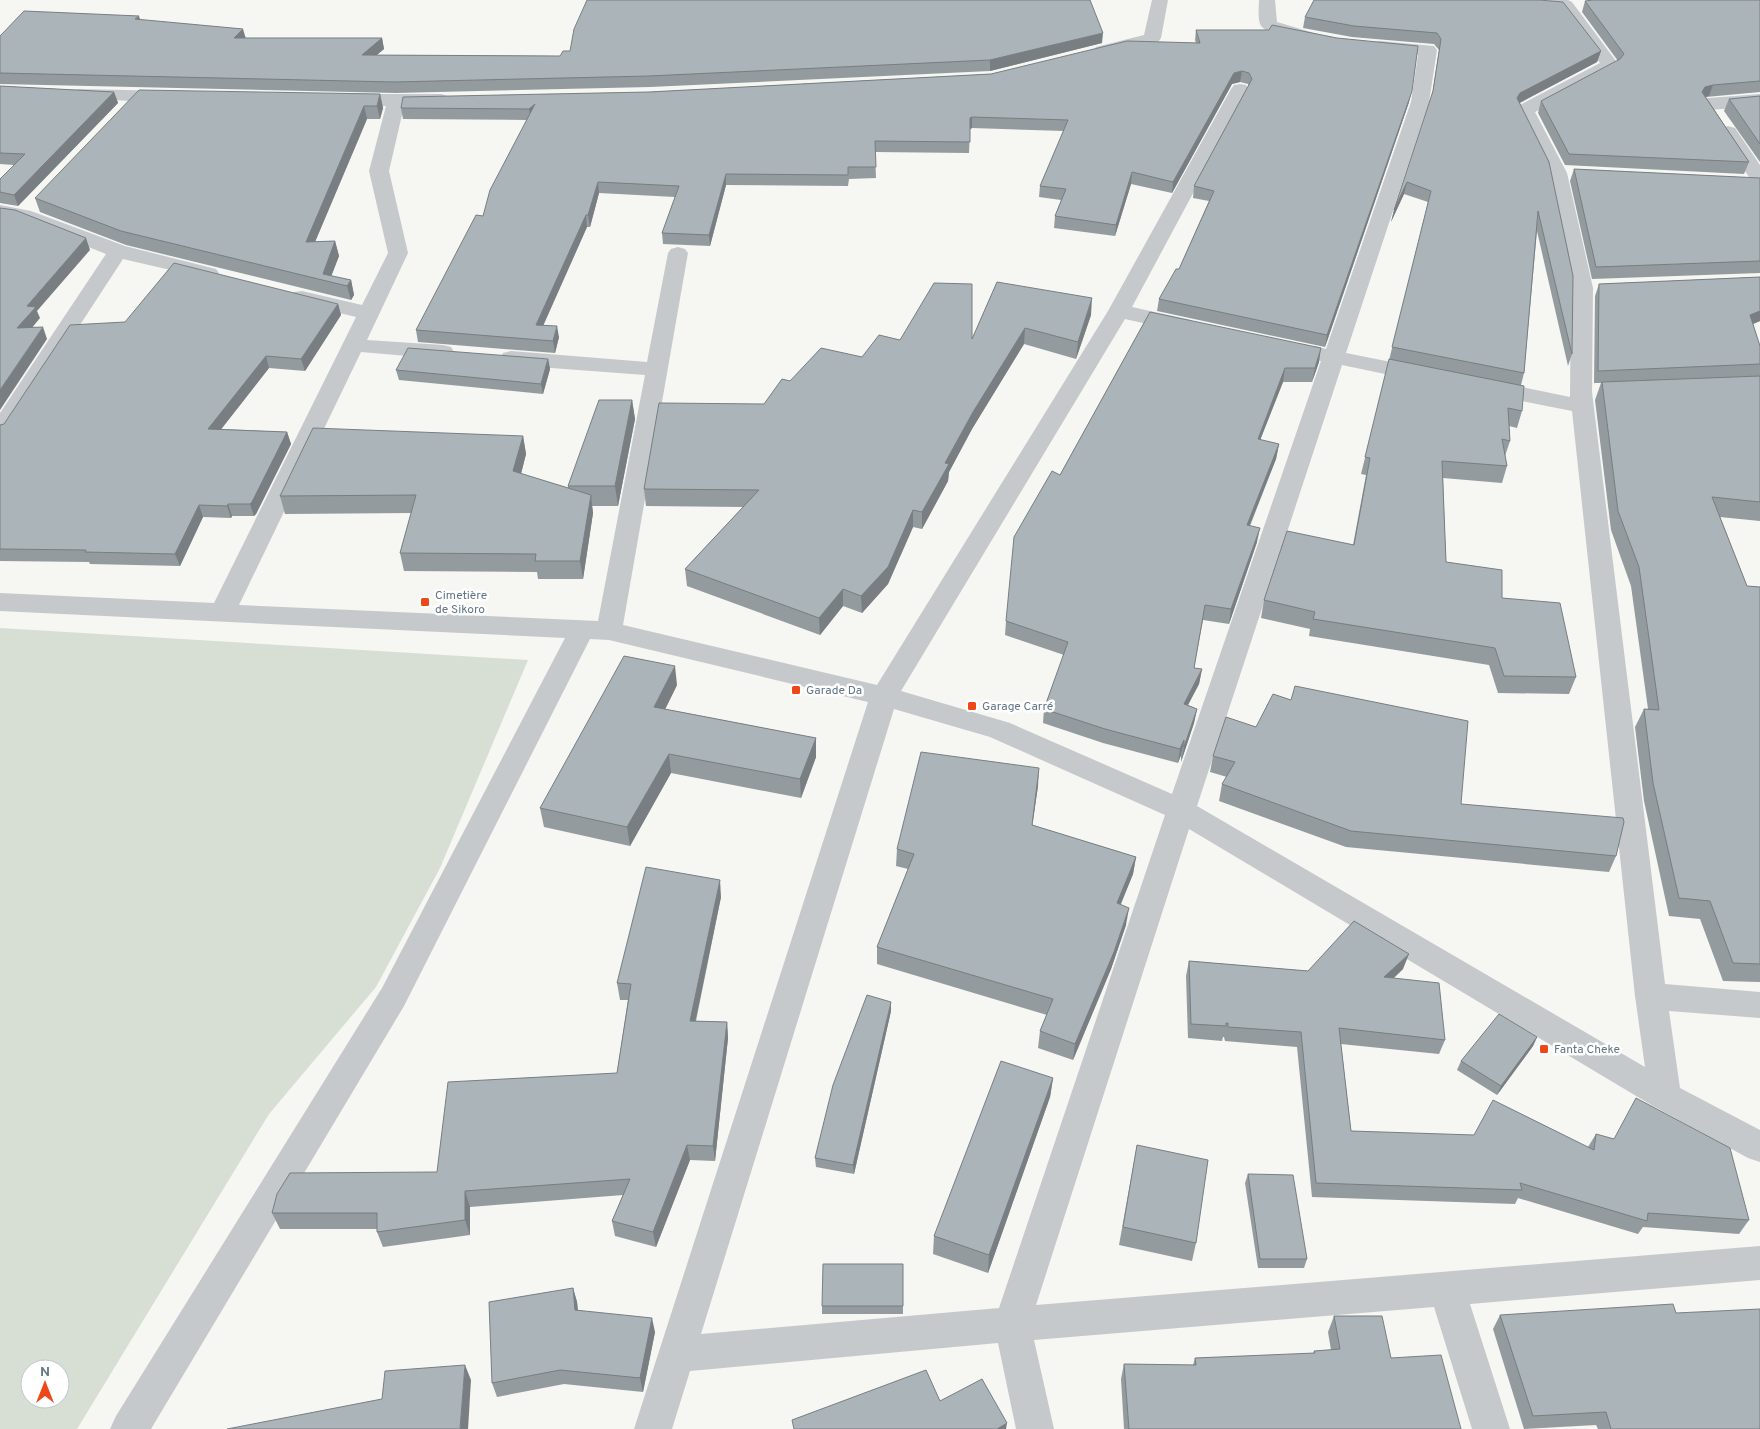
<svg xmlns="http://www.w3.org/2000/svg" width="1760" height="1429" font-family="Overpass,sans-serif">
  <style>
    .green { fill: #d7ded3; fill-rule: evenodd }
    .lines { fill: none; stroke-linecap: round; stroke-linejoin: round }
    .minor { fill: #c5c9cc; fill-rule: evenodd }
    .wall { fill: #939b9f }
    .shaded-wall { fill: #787e82 }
    .building { fill: #abb4b9; stroke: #787e82 }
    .poi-dot { fill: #ef4818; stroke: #fff; stroke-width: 2 }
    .labels { text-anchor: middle; stroke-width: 5; stroke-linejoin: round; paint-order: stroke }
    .poi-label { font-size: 12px; fill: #637685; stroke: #fff; text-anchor: start }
  </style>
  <rect width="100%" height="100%" fill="#f6f6f2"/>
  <!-- green -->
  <path class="green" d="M0,628L528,660L440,868L376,987L269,1114L77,1429H0ZM30,1369H60V1399H30Z"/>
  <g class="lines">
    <!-- minor -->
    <g class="minor">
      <polygon points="1152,0 1168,0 1161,38 1158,42 1102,56 1096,55 1093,51 1096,47 1144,35"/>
      <path d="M1259,0H1275L1277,22L1314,33L1317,37L1314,41C1304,43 1268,35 1262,27C1257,22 1259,7 1259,0Z"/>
      <path d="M1549,0H1568L1572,2L1619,65L1616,69L1535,112L1567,173L1593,288L1592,392L1665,984L1760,992V1018L1669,1011L1680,1088L1760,1130V1162L1748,1158L1653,1106L1189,829L1036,1305L1760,1246V1280L1470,1304L1510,1429H1472L1434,1307L1034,1340L1054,1429H1016L998,1343L690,1371L672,1429H634L868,702L609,640L590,639L404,1006L151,1429H110L116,1416L382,988L565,638L0,611V593L214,603L356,317L294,302L291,297L294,292L302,291L362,305L388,253L369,171L386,106L337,104L335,100L337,96L344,94H441L448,96L450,100L448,104L404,106L389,171L408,253L367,340L443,345L451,347L454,352L451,357L443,359L361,352L239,605L598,621L645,375L511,365L503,363L500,358L503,353L511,351L647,362L668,253L671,249L678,247L685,249L688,253L623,625L877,685L1108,311L1231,89L1234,85L1240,84L1246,85L1249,89L1132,307L1191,320L1194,325L1191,330L1183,332L1125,319L901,691L1010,723L1172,794L1321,361L1307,358L1304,353L1307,348L1315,346L1326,349L1411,102L1418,55L1380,51L1374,50L1371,46L1374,42L1380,41L1434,46L1437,50L1429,102L1346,353L1431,370L1434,375L1431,380L1423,382L1342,365L1197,806L1645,1067L1635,996L1572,411L1487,394L1479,392L1476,387L1479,382L1487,380L1570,397L1571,288L1547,173L1516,110L1518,106L1600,63L1560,10ZM894,709L990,737L1165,815L999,1308L701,1334Z"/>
      <polygon points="79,89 171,91 177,93 180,97 177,101 171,103 73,98 70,94 73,90"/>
      <polygon points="1760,94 1760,106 1709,110 1702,108 1700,104 1702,100 1709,98"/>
      <polygon points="1728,126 1735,128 1760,165 1760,185 1753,183 1719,132 1721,128"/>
      <polygon points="0,205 31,211 125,246 216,269 219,273 216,277 209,279 123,259 8,435 0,437 0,413 106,254 20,220 0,217"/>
    </g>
  </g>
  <!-- wall -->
  <g class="wall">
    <polygon points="1760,0 1760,92 1706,97 1749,162 1744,174 1565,165 1538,113 1541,101 1618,61 1582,12 1585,1"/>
    <polygon points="1305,17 1601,51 1597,62 1520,103 1572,354 1568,366 1537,231 1524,373 1521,385 1522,411 1517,428 1509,426 1510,441 1505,456 1507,466 1502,483 1443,478 1446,562 1502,598 1576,677 1569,694 1498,693 1489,665 1309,636 1310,629 1261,618 1264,600 1353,545 1366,475 1361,474 1428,202 1404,194 1391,222 1394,210 1432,96 1439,50 1434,44 1352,37 1303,28"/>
    <polygon points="140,20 245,38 382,38 384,49 377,55 560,56 1102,43 990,71 650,87 396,93 0,84 0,36"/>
    <polygon points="1196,30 1409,102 1325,347 1157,311 1159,299 1179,269 1209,201 1193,198 1194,186 1249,86 1248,84 1240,82 1232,84 1172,193 1131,184 1115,236 1054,228 1055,216 1061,200 1039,197 1040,186 1064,131 972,128 970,129 969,153 875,152 876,178 849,179 848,186 726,185 710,246 663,244 662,233 675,197 599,193 590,227 587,227 543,326 559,337 555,353 418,342 416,330 483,216 527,120 403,119 401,108 649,92 991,74 1196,43 1195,40"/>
    <polygon points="0,86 114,92 118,103 18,206 0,203 0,179 14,165 0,164"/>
    <polygon points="380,94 383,108 380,119 367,119 315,242 335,241 339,256 331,276 351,280 354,295 351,300 126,245 40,212 35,198"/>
    <polygon points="1760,96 1760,162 1724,111 1729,99"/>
    <polygon points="1574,169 1760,178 1760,273 1592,279 1570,181"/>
    <polygon points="1760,277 1760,321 1753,324 1760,346 1760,521 1720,517 1747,586 1760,587 1760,982 1723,981 1700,919 1669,916 1644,801 1635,727 1644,709 1648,709 1631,586 1611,530 1595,400 1601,383 1594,383 1595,296 1599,284"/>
    <polygon points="997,282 1091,315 1076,359 1024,344 972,429 949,472 948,481 922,529 913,527 888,584 862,613 843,606 820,635 687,586 685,569 743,507 646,506 644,489 764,404 790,381 862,357 900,340 972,339"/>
    <polygon points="338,304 341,315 305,371 269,368 221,429 287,432 291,444 256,514 254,516 232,516 231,518 203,517 180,566 90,564 89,562 0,561 0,425 4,424 125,322"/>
    <polygon points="1150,312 1319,362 1312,382 1283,382 1260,440 1279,444 1276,459 1250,526 1257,542 1229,624 1203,620 1194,668 1202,669 1199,684 1188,705 1197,709 1194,723 1181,762 1181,755 1178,763 1103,743 1043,723 1044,709 1064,655 1005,635 1006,621 1060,475"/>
    <polygon points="548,359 550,369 543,394 399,380 396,370"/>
    <polygon points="632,400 635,419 618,506 592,506 593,513 583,579 538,579 537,572 404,571 400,553 411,513 285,514 280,496 523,436 526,454 521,474 568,488 568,486"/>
    <polygon points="677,685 665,709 816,738 816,757 801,798 671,773 630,846 544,827 540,808"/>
    <polygon points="1213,756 1461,804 1616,856 1609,872 1346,847 1219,801 1222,784 1227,777 1210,772"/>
    <polygon points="1038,786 1032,825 1136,857 1133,874 1121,904 1126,925 1111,969 1073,1060 1038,1048 1040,1031 1047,1015 877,964 877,947 908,869 896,866 897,849"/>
    <polygon points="721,897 696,1021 727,1022 728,1038 715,1161 690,1160 656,1247 615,1236 612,1221 623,1195 470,1207 470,1235 383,1247 377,1232 377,1229 280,1229 272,1213 437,1172 617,1073 628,1000 620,1000 617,983"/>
    <polygon points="1189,961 1308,971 1403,969 1394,978 1445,1040 1439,1054 1341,1044 1351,1131 1588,1147 1596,1134 1749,1220 1739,1234 1643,1227 1638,1234 1518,1198 1515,1204 1312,1197 1297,1047 1225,1041 1224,1037 1223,1037 1222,1041 1188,1038 1186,976"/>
    <polygon points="891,1011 854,1174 816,1167 815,1158"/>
    <polygon points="1537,1037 1533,1046 1497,1095 1457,1070 1461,1061"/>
    <polygon points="1053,1078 1050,1097 988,1273 933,1254 934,1236"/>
    <polygon points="1137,1145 1196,1243 1192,1261 1119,1245"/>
    <polygon points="1248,1174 1307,1259 1304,1268 1258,1268 1245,1183"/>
    <polygon points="903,1264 903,1314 822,1314 822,1306"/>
    <polygon points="573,1288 577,1302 578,1310 655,1332 643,1392 564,1384 497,1397 492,1383"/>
    <polygon points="1676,1313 1760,1429 1598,1429 1596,1425 1524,1429 1493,1329 1500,1315"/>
    <polygon points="1334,1316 1391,1358 1461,1429 1124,1429 1121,1379 1124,1364 1193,1365 1195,1358 1313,1354 1314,1351 1331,1350 1328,1332"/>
  </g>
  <!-- shaded-wall -->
  <g class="shaded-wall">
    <polygon points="139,16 142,26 135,19"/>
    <polygon points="243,29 246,39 234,38"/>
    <polygon points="1103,33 1102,43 990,71 990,60"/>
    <polygon points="382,38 384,49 364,65 362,55"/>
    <polygon points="1601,51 1597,62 1517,104 1517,98 1520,93"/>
    <polygon points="1242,71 1240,82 1232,84 1172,193 1173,182 1234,73"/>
    <polygon points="1713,85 1709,96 1701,98 1702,92 1705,87"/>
    <polygon points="1412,91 1409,102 1325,347 1327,335"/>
    <polygon points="114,92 118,103 18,206 14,195"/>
    <polygon points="380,94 383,108 380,119 377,106"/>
    <polygon points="535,104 531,120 529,109"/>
    <polygon points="364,106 367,119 309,256 306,242"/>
    <polygon points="972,117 972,128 969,130 970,118"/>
    <polygon points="1132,172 1131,184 1115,236 1116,225"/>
    <polygon points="726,174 726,185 710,246 709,235"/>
    <polygon points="598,182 599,193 590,227 588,215"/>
    <polygon points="1407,182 1404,194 1391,222 1394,210"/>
    <polygon points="586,215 587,227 538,337 536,325"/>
    <polygon points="86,238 90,250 37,311 40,318 22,340 17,328 27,306"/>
    <polygon points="335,241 339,256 329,282 323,274"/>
    <polygon points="351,280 354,295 351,300 347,286"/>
    <polygon points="1092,298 1091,315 1076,359 1078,342"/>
    <polygon points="338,304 341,315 305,371 301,359"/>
    <polygon points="1760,311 1760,321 1745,327 1750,315"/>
    <polygon points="557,326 559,337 555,353 553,341"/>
    <polygon points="43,327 47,339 0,410 0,390"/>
    <polygon points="1025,328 1024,344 972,429 949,472 948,481 922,529 922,512 945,463 973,412"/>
    <polygon points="1321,348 1319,362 1312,382 1315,368"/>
    <polygon points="266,356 269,368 212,441 208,429"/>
    <polygon points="548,359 550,369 543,394 541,384"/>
    <polygon points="1285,368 1283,382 1255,453 1258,439"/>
    <polygon points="632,400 635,419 618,506 615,486"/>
    <polygon points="287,432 291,444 256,514 254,516 250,504"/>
    <polygon points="523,436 526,454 517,489 513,471"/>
    <polygon points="1279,444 1276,459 1244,539 1247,525"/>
    <polygon points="591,495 593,513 583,579 580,561"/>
    <polygon points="228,504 232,516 231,518 227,506"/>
    <polygon points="199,505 203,517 180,566 175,554"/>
    <polygon points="913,510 913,527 888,584 862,613 861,596"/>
    <polygon points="1260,528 1257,542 1229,624 1231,609"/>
    <polygon points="843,589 843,606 820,635 819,618"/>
    <polygon points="675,666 677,685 657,726 654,707"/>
    <polygon points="1202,669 1199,684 1181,718 1184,704"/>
    <polygon points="1197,709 1194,723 1181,762 1184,747"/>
    <polygon points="816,738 816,757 801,798 800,779"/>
    <polygon points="1184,740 1181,755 1178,763 1180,749"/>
    <polygon points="669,754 671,773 630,846 627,827"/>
    <polygon points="1039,768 1038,786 1030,842 1032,825"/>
    <polygon points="1136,857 1133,874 1114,920 1117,903"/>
    <polygon points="720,880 721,897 692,1037 690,1021"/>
    <polygon points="1129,908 1126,925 1111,969 1073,1060 1075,1044"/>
    <polygon points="1409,954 1403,969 1379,991 1384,977"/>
    <polygon points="891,1002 891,1011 854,1174 853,1165"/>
    <polygon points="727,1022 728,1038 715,1161 713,1146"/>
    <polygon points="1537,1037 1533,1046 1497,1095 1501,1086"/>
    <polygon points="1053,1078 1050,1097 988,1273 989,1255"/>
    <polygon points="687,1145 690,1160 656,1247 653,1232"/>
    <polygon points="465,1191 470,1207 470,1235 465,1220"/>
    <polygon points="573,1288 577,1302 579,1325 575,1310"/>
    <polygon points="652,1318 655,1332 643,1392 640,1378"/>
    <polygon points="465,1365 471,1380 468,1429 460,1429"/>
    <polygon points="1007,1423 1006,1429 996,1429"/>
  </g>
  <!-- building -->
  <g class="building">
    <polygon points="587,0 1090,0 1103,33 990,60 649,76 394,82 0,73 0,36 24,11 139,16 135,19 243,29 234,38 382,38 362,55 560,56 563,51 570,51 574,29"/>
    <polygon points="1314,0 1539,0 1563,2 1601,51 1520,93 1517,98 1549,162 1573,276 1572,354 1538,211 1524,373 1392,347 1431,191 1407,182 1394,210 1433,91 1441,39 1437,33 1354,26 1305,17"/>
    <polygon points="1593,0 1760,0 1760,81 1713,85 1705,87 1702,92 1749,162 1569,154 1541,101 1620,59 1624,54 1585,1"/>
    <polygon points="1272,25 1337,38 1418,46 1412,91 1327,335 1159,299 1176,269 1179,269 1214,191 1194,186 1252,79 1249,73 1242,71 1234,73 1173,182 1132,172 1116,225 1055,216 1066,189 1040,186 1068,120 972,117 970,118 970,142 875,141 876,167 848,167 848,175 726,174 709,235 662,233 679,186 598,182 588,215 586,215 536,325 557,326 553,341 416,330 476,215 483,216 490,190 535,104 529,109 401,108 403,97 649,92 991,74 1127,41 1200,43 1196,30 1269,30"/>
    <polygon points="0,86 114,92 14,195 0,192 0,179 25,154 0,153"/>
    <polygon points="139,90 380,94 377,106 364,106 306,242 335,241 323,274 351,280 347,286 121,231 35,198"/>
    <polygon points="1760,96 1760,144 1729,99"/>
    <polygon points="1574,169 1760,178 1760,261 1596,267"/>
    <polygon points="0,208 15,210 86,238 27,306 36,307 17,328 43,327 0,390"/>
    <polygon points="174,263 338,304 301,359 266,356 208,429 287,432 252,502 250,504 228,504 227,506 199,505 175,554 85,552 86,550 0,549 0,425 4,424 70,325 125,322"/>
    <polygon points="1760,277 1760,311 1750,315 1760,346 1760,364 1598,371 1599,284"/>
    <polygon points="997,282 1092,298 1078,342 1025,328 973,412 945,463 949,464 922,512 913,510 888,567 861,596 843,589 819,618 685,569 759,490 644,489 659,403 764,404 782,379 790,381 821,348 862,357 879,335 900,340 934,283 972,284 972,339"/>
    <polygon points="1150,312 1321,348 1315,368 1285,368 1258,439 1279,444 1247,525 1260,528 1231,609 1205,605 1194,668 1202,669 1184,704 1197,709 1184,747 1184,740 1180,749 1105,729 1044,709 1068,642 1006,621 1014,537 1052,471 1060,475"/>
    <polygon points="408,348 548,359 541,384 396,370"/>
    <polygon points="1389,359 1524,386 1522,411 1508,408 1510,441 1502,439 1507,466 1442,461 1446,562 1502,570 1502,598 1560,603 1576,677 1504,676 1495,648 1313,619 1315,612 1264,600 1287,531 1354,545 1370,458 1365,457"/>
    <polygon points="1760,376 1760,502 1712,497 1747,586 1760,587 1760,964 1733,963 1710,901 1679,898 1653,783 1644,709 1659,710 1639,567 1618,511 1602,382"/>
    <polygon points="599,400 632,400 615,486 568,486"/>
    <polygon points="313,428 523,436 513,471 591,495 580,561 535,561 536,554 400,553 416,495 280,496"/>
    <polygon points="624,656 675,666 654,707 816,738 800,779 669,754 627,827 540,808"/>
    <polygon points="1295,686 1468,721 1461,804 1623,818 1624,822 1616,856 1351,831 1222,784 1235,762 1213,756 1226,717 1256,727 1273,694 1291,700"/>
    <polygon points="921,752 1039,768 1032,825 1136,857 1117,903 1129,908 1114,952 1075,1044 1040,1031 1053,999 877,947 914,854 897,849"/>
    <polygon points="646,867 720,880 690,1021 727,1022 713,1146 687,1145 653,1232 612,1221 630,1179 465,1191 465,1220 377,1232 377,1213 272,1213 277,1194 290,1173 437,1172 448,1082 617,1073 631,984 617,983"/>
    <polygon points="1354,921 1409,954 1384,977 1439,983 1445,1040 1339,1028 1351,1131 1474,1135 1493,1100 1594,1150 1596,1134 1614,1139 1636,1098 1730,1148 1749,1220 1648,1213 1647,1221 1520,1183 1522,1190 1316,1183 1301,1032 1228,1027 1228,1023 1226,1023 1226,1026 1191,1024 1189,961 1308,971"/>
    <polygon points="867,995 891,1002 853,1165 815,1158 833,1085"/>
    <polygon points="1499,1014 1537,1037 1501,1086 1461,1061"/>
    <polygon points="1001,1061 1053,1078 989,1255 934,1236"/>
    <polygon points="1137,1145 1208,1160 1196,1243 1123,1227"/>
    <polygon points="1248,1174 1293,1175 1307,1259 1260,1259"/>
    <polygon points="823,1264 903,1264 903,1306 822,1306"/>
    <polygon points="573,1288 575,1310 652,1318 640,1378 560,1370 492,1383 489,1302"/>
    <polygon points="1673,1304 1676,1313 1760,1309 1760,1429 1611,1429 1606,1412 1533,1416 1500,1315"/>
    <polygon points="1334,1316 1382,1316 1391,1358 1441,1355 1461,1429 1129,1429 1124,1364 1196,1365 1195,1358 1315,1353 1314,1351 1340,1349"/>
    <polygon points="465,1365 460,1429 227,1429 382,1399 385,1371"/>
    <polygon points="926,1370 940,1401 982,1379 1007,1423 997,1429 794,1429 792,1420"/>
  </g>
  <!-- markers -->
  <g class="poi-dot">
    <rect x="420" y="597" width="10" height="10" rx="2.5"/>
    <rect x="791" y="685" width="10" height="10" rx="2.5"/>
    <rect x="967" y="701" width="10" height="10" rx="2.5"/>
    <rect x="1539" y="1044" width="10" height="10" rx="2.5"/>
  </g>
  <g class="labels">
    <!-- poi labels -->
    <g class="poi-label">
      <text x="435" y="599">Cimetière<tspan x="435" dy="14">de Sikoro</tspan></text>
      <text x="806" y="694">Garade Da</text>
      <text x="982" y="710">Garage Carré</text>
      <text x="1554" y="1053">Fanta Cheke</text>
    </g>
  </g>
  <!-- north arrow -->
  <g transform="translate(45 1384)"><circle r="24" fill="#ffffff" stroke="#c1c8ce"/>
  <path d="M0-4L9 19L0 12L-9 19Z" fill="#ef4818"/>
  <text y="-8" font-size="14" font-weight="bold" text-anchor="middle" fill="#637685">N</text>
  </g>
</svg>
